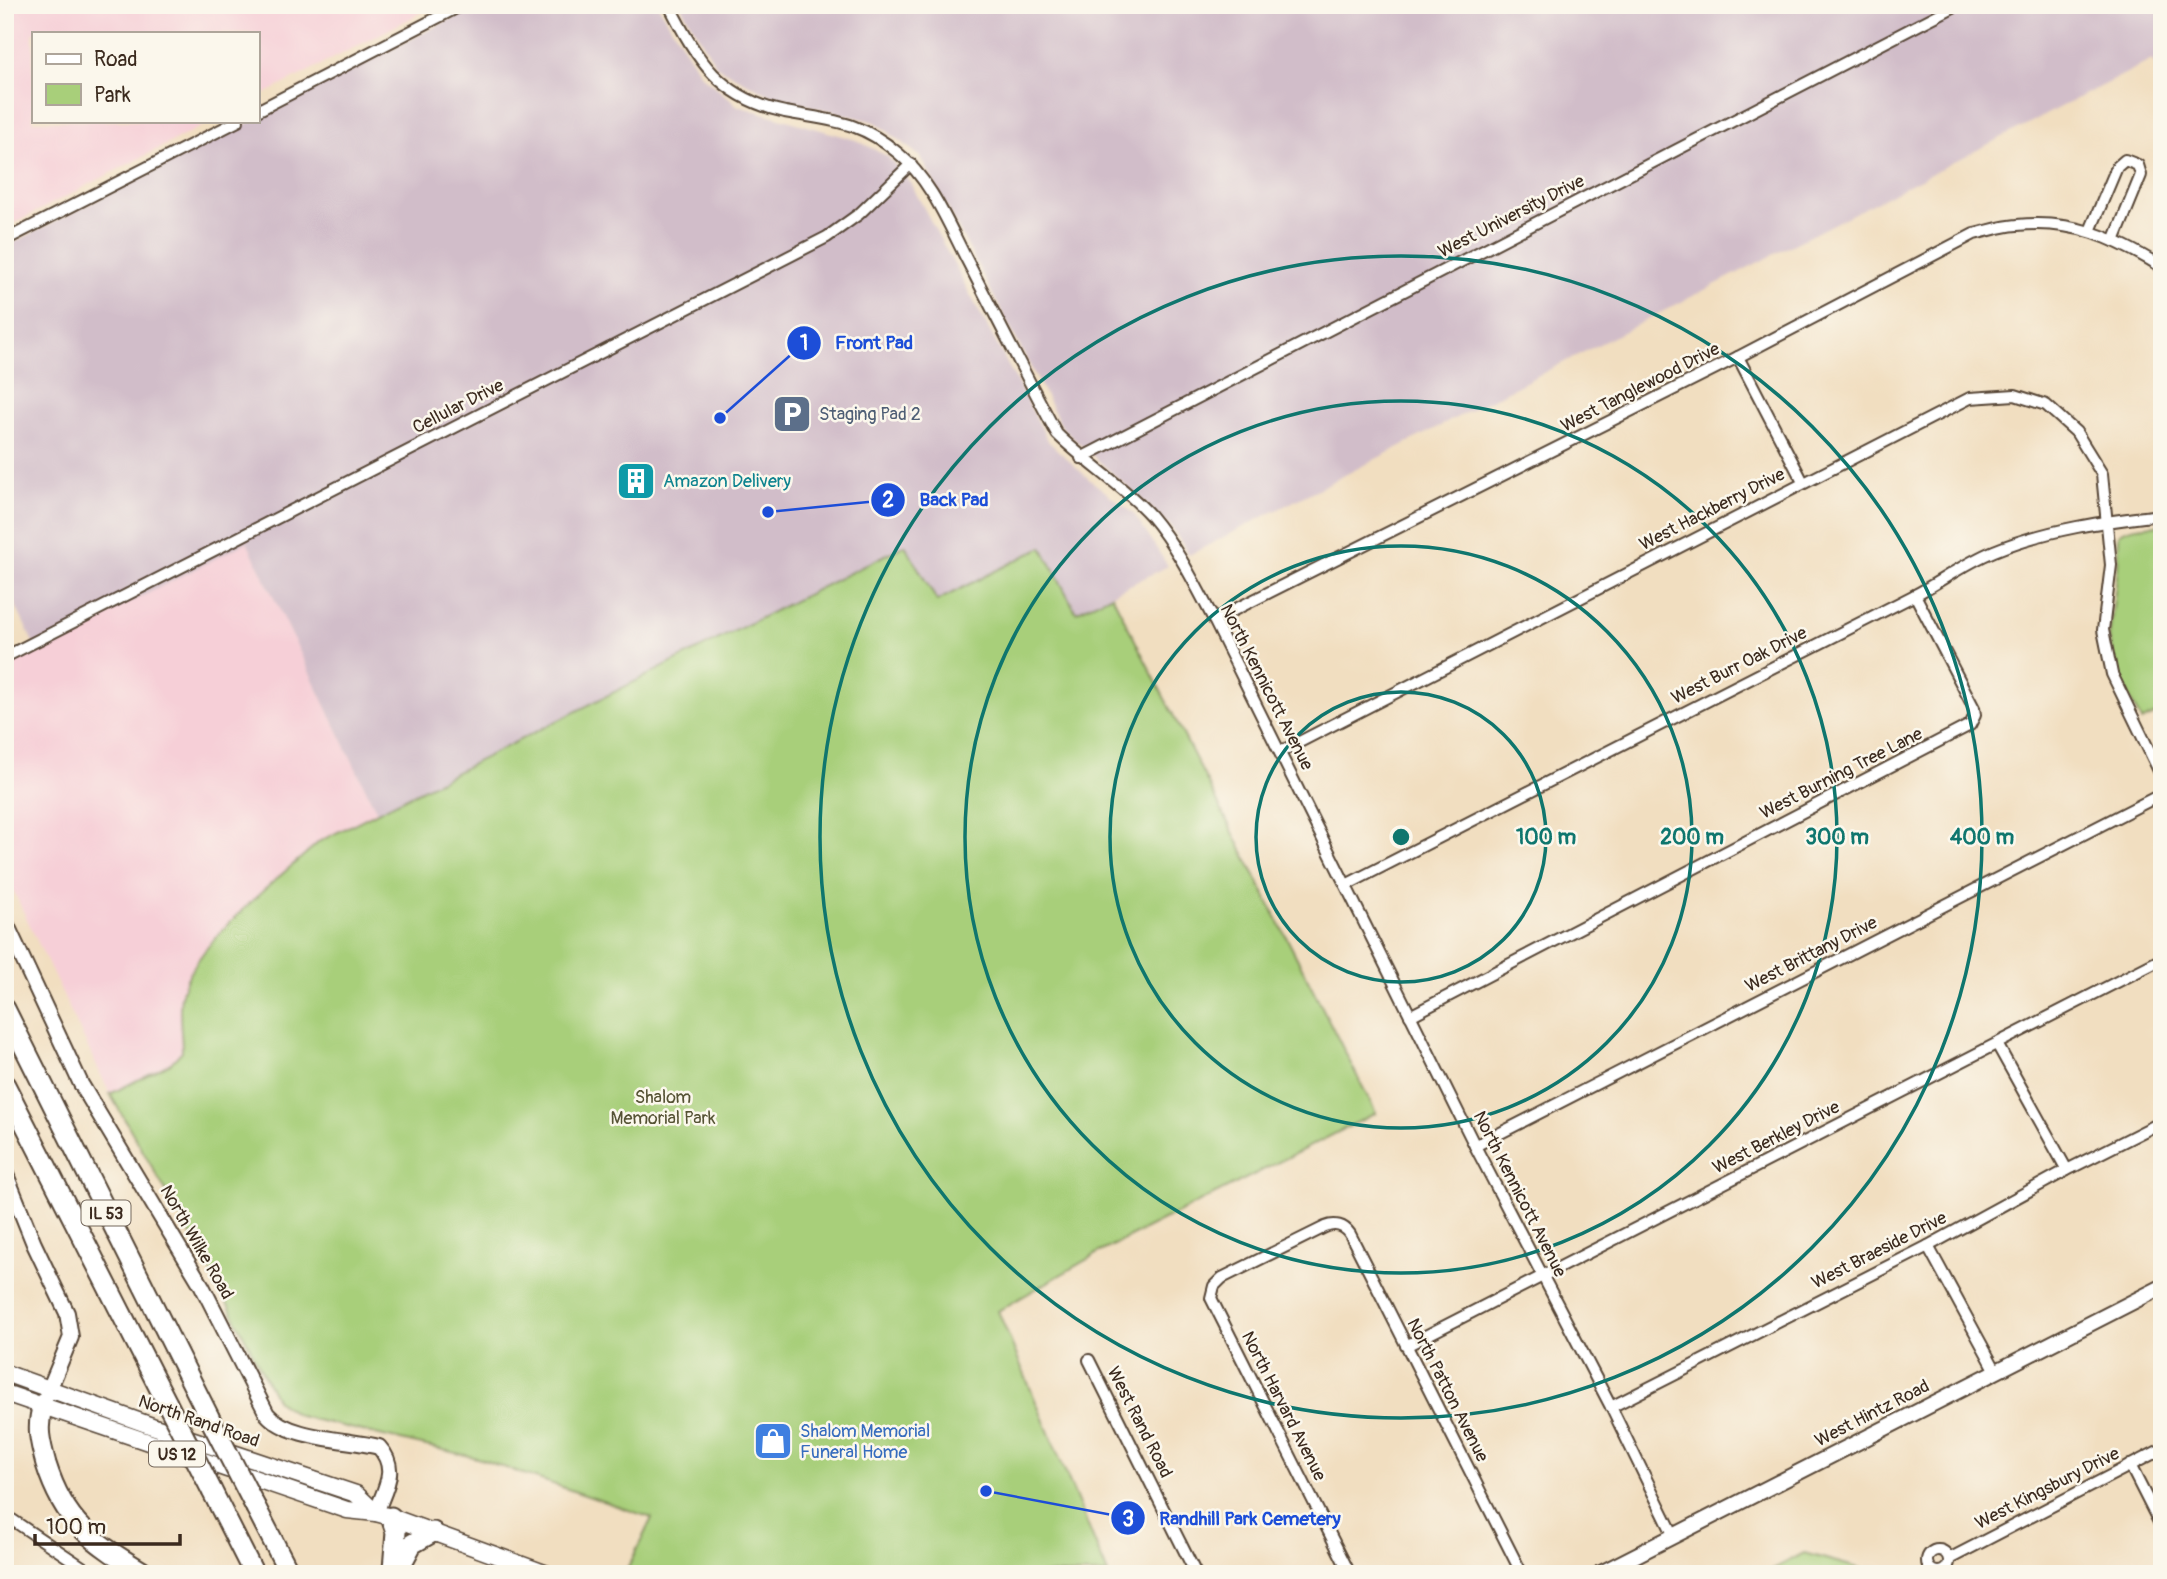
<svg xmlns="http://www.w3.org/2000/svg" width="2167" height="1579" font-family="Pangolin,sans-serif">
  <style>
    .built { fill: #f6cfd7 }
    .industrial { fill: #d1bdc9 }
    .green { fill: #a8cf7a; stroke: #727c4c; stroke-width: 2 }
    .lines { fill: none; stroke-linecap: round; stroke-linejoin: round }
    .street-casing { stroke: #564536; stroke-width: 14 }
    .secondary-casing { stroke: #564536; stroke-width: 18 }
    .primary-casing { stroke: #564536; stroke-width: 19 }
    .highway-casing { stroke: #564536; stroke-width: 23 }
    .street { stroke: #fff; stroke-width: 10 }
    .secondary { stroke: #fff; stroke-width: 14 }
    .primary { stroke: #fff; stroke-width: 16 }
    .highway { stroke: #fff; stroke-width: 19 }
    .highway-bridge-casing { stroke: #564536; stroke-width: 23; stroke-linecap: butt }
    .highway-bridge { stroke: #fff; stroke-width: 19 }
    .ring { fill: none; stroke: #0f766e; stroke-width: 3.5 }
    .labels { text-anchor: middle; stroke-width: 5; stroke-linejoin: round; paint-order: stroke }
    .shield { fill: #fbf7ec; stroke: #75685c; stroke-width: 2 }
    .shield-label { font-size: 16px; font-weight: bold; fill: #3b2a1e }
    .street-label { font-size: 18px; fill: #3b2a1e; stroke: #fbf7ec }
    .service-label { font-size: 18px; fill: #4e5e75; stroke: #fbf7ec; text-anchor: start }
    .culture-label { font-size: 18px; fill: #0d838f; stroke: #fbf7ec; text-anchor: start }
    .park-label { font-size: 18px; fill: #565335; stroke: #fbf7ec }
    .shop-label { font-size: 18px; fill: #366cbe; stroke: #fbf7ec; text-anchor: start }
    .centre { fill: #0f766e; stroke: #fbf7ec; stroke-width: 3.5 }
    .ring-label { font-size: 21px; text-anchor: middle; font-weight: bold; fill: #0f766e; stroke: #fbf7ec; stroke-width: 5; stroke-linejoin: round; paint-order: stroke }
    .leader { fill: none; stroke: #1d4ed8; stroke-width: 2.5 }
    .callout-dot { fill: #1d4ed8; stroke: #fbf7ec; stroke-width: 2.5 }
    .mark-label { font-size: 21px; text-anchor: middle; font-weight: bold; fill: #fff }
    .callout-label { font-size: 19px; text-anchor: middle; font-weight: bold; fill: #1d4ed8; stroke: #fbf7ec; stroke-width: 5; stroke-linejoin: round; paint-order: stroke }
  </style>
  <rect width="100%" height="100%" fill="#fbf7ec"/>
  <filter id="ink" filterUnits="userSpaceOnUse"><feTurbulence type="fractalNoise" baseFrequency=".0143" numOctaves="2"/><feDisplacementMap in="SourceGraphic" scale="14" xChannelSelector="R" yChannelSelector="G"/><feConvolveMatrix kernelMatrix="1 2 1 2 8 2 1 2 1" color-interpolation-filters="sRGB"/></filter>
  <filter id="wash" filterUnits="userSpaceOnUse"><feTurbulence type="fractalNoise" baseFrequency=".00686" numOctaves="4" result="noise"/><feDisplacementMap in="SourceGraphic" scale="28" xChannelSelector="R" yChannelSelector="G"/><feGaussianBlur stdDeviation="1.57" result="paint"/><feColorMatrix in="noise" values="0 0 0 0 0 0 0 0 0 0 0 0 0 0 0 0 0 1.4 0 .05"/><feComposite in="paint" operator="in"/></filter>
  <g filter="url(#wash)">
    <rect width="100%" height="100%" fill="#f1dec0"/>
    <!-- built -->
    <g class="built">
      <polygon points="5,5 436,5 257,98 257,33 33,33 33,121 212,121 5,228"/>
      <polygon points="247,542 377,812 320,841 246,908 203,951 191,969 181,997 182,1051 171,1063 110,1094 5,873 5,667"/>
    </g>
    <!-- industrial -->
    <g class="industrial">
      <polygon points="478,5 658,5 701,75 738,106 856,140 887,156 910,182 1049,442 1089,479 1134,514 1168,566 1076,612 936,601 905,545 377,812 247,542 37,651 5,583 5,247 252,121 257,121 257,118"/>
      <polygon points="680,5 2162,5 2162,78 2152,60 1189,555 1170,525 1063,429 921,157 875,122 774,97 717,67"/>
    </g>
    <!-- green -->
    <g class="green">
      <path d="M2162,525V711L2141,721L2119,676L2109,638L2118,568L2119,534C2130,525 2148,526 2162,525Z"/>
      <path d="M905,545L937,601L1042,547L1076,612L1112,595L1376,1113L1100,1252L998,1311L1108,1574H625L652,1518L477,1458L299,1416L277,1401L206,1261L110,1094L171,1063L182,1051C182,1034 178,1014 181,997C190,945 281,877 320,841Z"/>
      <polygon points="1804,1553 1880,1574 1764,1574"/>
    </g>
  </g>
  <g filter="url(#ink)">
    <g class="lines">
      <!-- street casing -->
      <g class="street-casing">
        <g id="street">
          <path d="M669,5C697,60 720,98 785,112C832,121 859,120 898,153C932,181 949,226 969,264C998,321 1027,378 1057,434C1085,462 1125,487 1150,515C1177,547 1195,584 1214,620L1475,1146L1611,1407L1674,1536"/>
          <polyline points="257,111 462,5"/>
          <polyline points="2090,231 2117,167 2125,160 2138,165 2141,175 2114,241"/>
          <polyline points="5,240 238,121"/>
          <polyline points="1738,357 1803,482"/>
          <polyline points="1081,458 1957,5"/>
          <path d="M1214,620L1738,357L1974,234C1988,231 2002,226 2017,225C2073,219 2115,238 2162,267"/>
          <polyline points="5,657 827,237 859,214 911,164"/>
          <polyline points="1280,752 1970,398 2015,395 2046,405 2076,432 2102,474 2111,565 2103,630 2112,674 2162,777"/>
          <path d="M1346,885L1915,595C1941,581 1967,562 1994,551C2048,529 2105,521 2162,515"/>
          <polyline points="1410,1016 1970,725 1975,715 1974,708 1915,595"/>
          <polyline points="1997,1044 2067,1170"/>
          <polyline points="1475,1146 2162,794"/>
          <polyline points="1928,1246 1996,1371"/>
          <polyline points="1406,1346 2162,959"/>
          <polyline points="1089,1360 1196,1574"/>
          <polyline points="1611,1407 1928,1246 2067,1170 2162,1122"/>
          <polyline points="2130,1465 2162,1528"/>
          <polyline points="5,1515 93,1574"/>
          <circle cx="1938" cy="1561" r="11"/>
          <polyline points="1949,1559 2162,1449"/>
          <path d="M1350,1574L1211,1298L1214,1286L1222,1278L1325,1227C1335,1223 1344,1225 1350,1234L1522,1574"/>
        </g>
      </g>
      <!-- secondary casing -->
      <g class="secondary-casing">
        <g id="secondary">
          <path d="M5,921L81,1084L202,1286L267,1414C288,1439 347,1439 379,1447C399,1469 385,1488 376,1513"/>
          <polyline points="5,1172 34,1244 67,1313 71,1337 46,1397"/>
          <polyline points="1599,1574 2162,1287"/>
        </g>
      </g>
      <!-- primary casing -->
      <g class="primary-casing">
        <g id="primary">
          <polyline points="5,1373 152,1426 356,1494 376,1513"/>
          <polyline points="5,1393 347,1510 376,1513 391,1517 547,1574"/>
        </g>
      </g>
      <!-- highway casing -->
      <g class="highway-casing">
        <g id="highway">
          <polyline points="5,1009 209,1417"/>
          <polyline points="5,1085 167,1403"/>
          <path d="M43,1405C36,1427 40,1442 46,1464C65,1525 94,1542 146,1574"/>
          <polyline points="212,1491 254,1574"/>
          <polyline points="256,1508 290,1574"/>
          <polyline points="391,1517 396,1532 393,1569"/>
          <polyline points="396,1574 412,1544 433,1532"/>
        </g>
      </g>
      <!-- street -->
      <use href="#street" class="street"/>
      <!-- secondary -->
      <use href="#secondary" class="secondary"/>
      <!-- primary -->
      <use href="#primary" class="primary"/>
      <!-- highway -->
      <use href="#highway" class="highway"/>
      <!-- highway-bridge casing -->
      <g class="highway-bridge-casing">
        <g id="highway-bridge">
          <polyline points="167,1403 212,1491"/>
          <polyline points="209,1417 256,1508"/>
        </g>
      </g>
      <!-- highway-bridge -->
      <use href="#highway-bridge" class="highway-bridge"/>
    </g>
  </g>
  <!-- distance rings -->
  <g class="ring">
    <circle cx="1401" cy="837" r="145"/>
    <circle cx="1401" cy="837" r="291"/>
    <circle cx="1401" cy="837" r="436"/>
    <circle cx="1401" cy="837" r="581"/>
  </g>
  <!-- icons -->
  <defs>
    <g id="parking-square" transform="scale(2.0125)"><rect x="-9" y="-9" width="18" height="18" rx="4" fill="#5c6f8a" stroke="#fbf7ec"/><path d="M-3.5-5.5H1a3.5 3.5 0 0 1 0 7H-1V5.5H-3.5ZM-1-3.4V-.6H.8a1.4 1.4 0 0 0 0-2.8Z" fill="#fff"/></g>
    <g id="building-square" transform="scale(2.0125)"><rect x="-9" y="-9" width="18" height="18" rx="4" fill="#0f9aa8" stroke="#fbf7ec"/><path d="M-4-6H4V6H1V3H-1V6H-4ZM-2.5-4.3h1.7v1.8h-1.7ZM.8-4.3h1.7v1.8H.8ZM-2.5-1h1.7V.8h-1.7ZM.8-1h1.7V.8H.8Z" fill="#fff"/></g>
    <g id="shop-square" transform="scale(2.0125)"><rect x="-9" y="-9" width="18" height="18" rx="4" fill="#3f7fe0" stroke="#fbf7ec"/><path d="M-5-2.5h2.3a2.7 3.5 0 0 1 5.4 0H5L5.5 6h-11ZM-1.5-2.5h3a1.5 2.3 0 0 0-3 0Z" fill="#fff"/></g>
  </defs>
  <g fill-rule="evenodd">
    <use href="#parking-square" x="792" y="414"/>
    <use href="#building-square" x="636" y="481"/>
    <use href="#shop-square" x="773" y="1441"/>
  </g>
  <g class="labels">
    <!-- shield labels -->
    <g class="shield">
      <rect x="81.5" y="1200.5" width="49" height="25" rx="5"/>
      <rect x="149" y="1441.5" width="56" height="25" rx="5"/>
    </g>
    <g class="shield-label">
      <text x="106" y="1219">IL 53</text>
      <text x="177" y="1460">US 12</text>
    </g>
    <!-- street labels -->
    <g class="street-label">
      <text transform="translate(1511 216) rotate(-27)" y="6">West University Drive</text>
      <text transform="translate(1640 387) rotate(-27)" y="6">West Tanglewood Drive</text>
      <text transform="translate(458 406) rotate(-27)" y="6">Cellular Drive</text>
      <text transform="translate(1712 509) rotate(-27)" y="6">West Hackberry Drive</text>
      <text transform="translate(1739 665) rotate(-27)" y="6">West Burr Oak Drive</text>
      <text transform="translate(1267 687) rotate(63)" y="6">North Kennicott Avenue</text>
      <text transform="translate(1841 773) rotate(-27)" y="6">West Burning Tree Lane</text>
      <text transform="translate(1811 954) rotate(-27)" y="6">West Brittany Drive</text>
      <text transform="translate(1776 1137) rotate(-27)" y="6">West Berkley Drive</text>
      <text transform="translate(1520 1194) rotate(63)" y="6">North Kennicott Avenue</text>
      <text transform="translate(197 1242) rotate(60)" y="6">North Wilke Road</text>
      <text transform="translate(1879 1250) rotate(-27)" y="6">West Braeside Drive</text>
      <text transform="translate(1448 1390) rotate(63)" y="6">North Patton Avenue</text>
      <text transform="translate(1284 1406) rotate(63)" y="6">North Harvard Avenue</text>
      <text transform="translate(1872 1413) rotate(-27)" y="6">West Hintz Road</text>
      <text transform="translate(199 1421) rotate(19)" y="6">North Rand Road</text>
      <text transform="translate(1140 1422) rotate(63)" y="6">West Rand Road</text>
      <text transform="translate(2047 1488) rotate(-27)" y="6">West Kingsbury Drive</text>
    </g>
    <!-- service labels -->
    <g class="service-label">
      <text x="819" y="420">Staging Pad 2</text>
    </g>
    <!-- culture labels -->
    <g class="culture-label">
      <text x="663" y="487">Amazon Delivery</text>
    </g>
    <!-- park labels -->
    <g class="park-label">
      <text x="663" y="1103">Shalom<tspan x="663" dy="21">Memorial Park</tspan></text>
    </g>
    <!-- shop labels -->
    <g class="shop-label">
      <text x="800" y="1437">Shalom Memorial<tspan x="800" dy="21">Funeral Home</tspan></text>
    </g>
  </g>
  <circle cx="1401" cy="837" r="10" class="centre"/>
  <g class="ring-label">
    <text x="1546" y="844">100 m</text>
    <text x="1692" y="844">200 m</text>
    <text x="1837" y="844">300 m</text>
    <text x="1982" y="844">400 m</text>
  </g>
  <!-- callouts -->
  <path class="leader" d="M720 418L804 343M768 512L888 500M986 1491L1128 1518"/>
  <g class="callout-dot">
    <circle cx="720" cy="418" r="7"/>
    <circle cx="768" cy="512" r="7"/>
    <circle cx="986" cy="1491" r="7"/>
    <circle cx="804" cy="343" r="18"/>
    <circle cx="888" cy="500" r="18"/>
    <circle cx="1128" cy="1518" r="18"/>
  </g>
  <g class="mark-label">
    <text x="804" y="350">1</text>
    <text x="888" y="507">2</text>
    <text x="1128" y="1526">3</text>
  </g>
  <g class="callout-label">
    <text x="874" y="349">Front Pad</text>
    <text x="954" y="506">Back Pad</text>
    <text x="1250" y="1525">Randhill Park Cemetery</text>
  </g>
  <!-- margin -->
  <rect width="2167" height="1579" fill="none" stroke="#fbf7ec" stroke-width="28"/>
  <!-- legend -->
  <rect x="32" y="32" width="228" height="91" fill="#fbf7ec" stroke="#aea59a" stroke-width="2"/>
  <rect x="46" y="54" width="35" height="10" fill="#ffffff" stroke="#aea59a" stroke-width="2"/>
  <text x="94" y="66" font-size="21" fill="#3b2a1e">Road</text>
  <rect x="46" y="84" width="35" height="21" fill="#a8cf7a" stroke="#aea59a" stroke-width="2"/>
  <text x="94" y="102" font-size="21" fill="#3b2a1e">Park</text>
  <!-- scale -->
  <path d="M35 1534v10h145v-10" fill="none" stroke="#3b2a1e" stroke-width="3.5"/>
  <text x="46" y="1534" font-size="21" fill="#3b2a1e" stroke="#fbf7ec" stroke-width="5" paint-order="stroke">100 m</text>
</svg>
